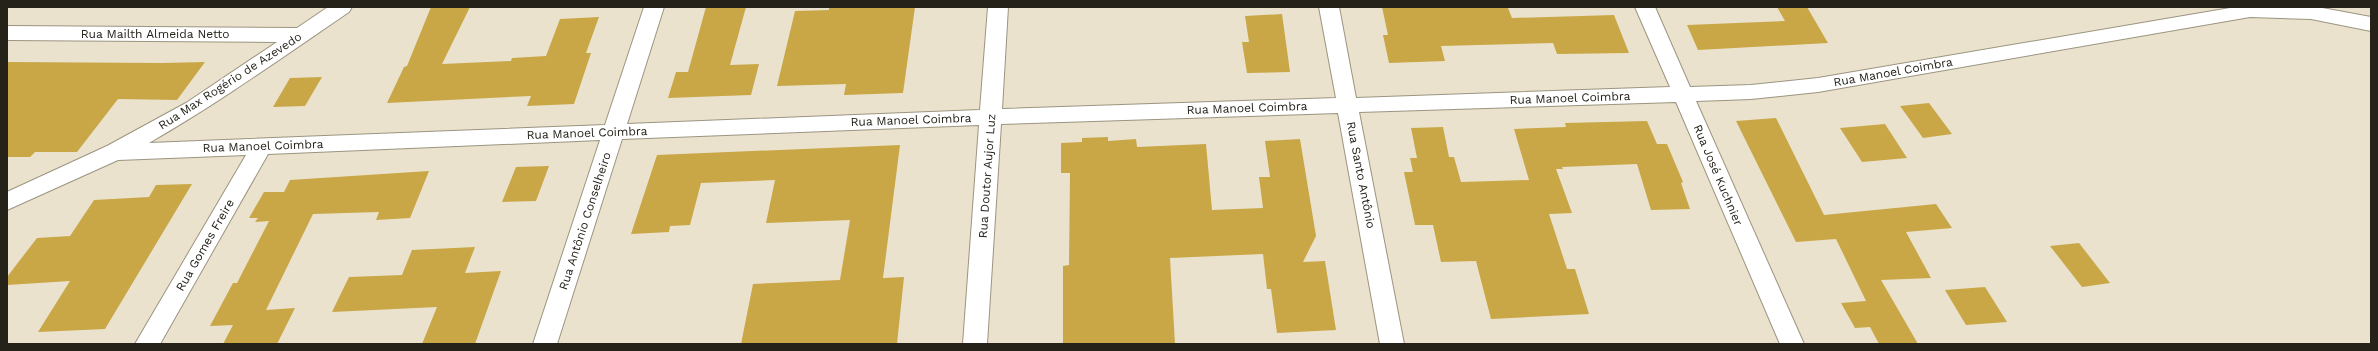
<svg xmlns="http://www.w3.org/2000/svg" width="2378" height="351" font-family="'Work Sans',sans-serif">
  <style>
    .building { fill: #c9a746 }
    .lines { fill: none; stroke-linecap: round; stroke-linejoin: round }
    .minor-casing { stroke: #9b9480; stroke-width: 2 }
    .minor { fill: #fff; fill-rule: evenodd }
    .labels { text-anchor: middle; stroke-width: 3; stroke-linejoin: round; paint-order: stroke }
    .street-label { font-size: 12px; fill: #25221a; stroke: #fff }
  </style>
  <rect width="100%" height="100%" fill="#eae2cd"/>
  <!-- building -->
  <g class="building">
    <polygon points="431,7 470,7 442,64 511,61 512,58 546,56 560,19 599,17 586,53 591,53 574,104 527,106 531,96 387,103 404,67 407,66"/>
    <polygon points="706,7 746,7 730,65 759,64 751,95 668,98 676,72 688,72"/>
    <polygon points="829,7 915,7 903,93 844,95 846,84 777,86 795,11 829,10"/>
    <polygon points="1382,7 1508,8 1512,18 1614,15 1629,53 1557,54 1553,43 1441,46 1445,61 1389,63 1383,35 1388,35"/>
    <polygon points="1777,7 1807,7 1828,43 1698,50 1687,25 1785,21"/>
    <polygon points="1282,14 1290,72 1247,73 1242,42 1249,42 1245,16"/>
    <polygon points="7,62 162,63 205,62 177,100 118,99 77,152 35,152 30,157 7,157"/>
    <polygon points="322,77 305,106 273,107 290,78"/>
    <polygon points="1929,103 1952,134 1923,138 1900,106"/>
    <polygon points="1776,118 1824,215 1936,204 1952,228 1906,232 1931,278 1881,280 1918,344 1879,344 1870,327 1855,328 1841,303 1866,301 1836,239 1796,242 1736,121"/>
    <polygon points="1647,121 1657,144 1667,144 1683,182 1681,183 1690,209 1651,210 1637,164 1562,167 1563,169 1556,169 1572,213 1549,214 1567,269 1575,269 1589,314 1491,319 1476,261 1441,262 1433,225 1415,225 1404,172 1413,172 1410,158 1417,158 1411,128 1443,127 1449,157 1454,157 1461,182 1529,180 1514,129 1566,127 1565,123"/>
    <polygon points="1885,124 1907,158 1862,162 1840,128"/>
    <polygon points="1108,137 1108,141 1136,139 1137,147 1206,144 1212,210 1263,208 1259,177 1270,177 1265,141 1300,139 1316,236 1303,262 1325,261 1336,330 1277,333 1271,289 1267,289 1263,254 1170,258 1175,344 1063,344 1063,266 1069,265 1070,173 1061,173 1061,143 1082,142 1082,138"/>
    <polygon points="900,145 883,278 904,277 897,344 741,344 753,284 840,280 850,220 766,223 775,180 701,183 690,225 670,226 669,232 631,234 657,155"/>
    <polygon points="549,166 536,201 502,202 516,167"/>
    <polygon points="429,171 410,218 376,220 379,212 313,214 266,310 295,308 277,344 223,344 233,325 210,326 233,283 237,283 269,221 255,222 258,218 249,218 264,192 284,192 290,180"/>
    <polygon points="192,184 105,329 38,332 70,281 7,285 7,277 37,238 70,236 94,200 149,197 156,185"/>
    <polygon points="2079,243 2110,283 2082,287 2050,246"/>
    <polygon points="475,247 465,273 501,271 475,344 422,344 437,307 332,312 349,277 402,275 412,250"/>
    <polygon points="1985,287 2007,322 1966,325 1945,290"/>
  </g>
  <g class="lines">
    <!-- minor casing -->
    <g class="minor-casing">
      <path id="minor" d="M328,7H352L349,12C283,57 218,103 149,143L605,125L644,7H664L627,124L980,110L988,7H1008L1002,109L1336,98L1319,7H1339L1356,98L1670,87L1635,7H1655L1690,87L1751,85L1818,78L2236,7H2317L2371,17V31L2311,19L2250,17L1818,92L1751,99L1696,101L1804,344H1780L1676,102L1359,112L1404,344H1380L1338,113L1001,124L987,344H963L979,125L622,139L557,344H533L600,140L268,154L160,344H135L246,155L118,160L7,210V192L107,146L186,103L277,42L7,40V26L297,28Z"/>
    </g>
    <!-- minor -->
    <use href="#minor" class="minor"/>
  </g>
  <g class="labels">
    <!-- street labels -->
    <g class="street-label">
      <text x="155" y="38">Rua Mailth Almeida Netto</text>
      <text transform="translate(1893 72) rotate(-10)" y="4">Rua Manoel Coimbra</text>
      <text transform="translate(230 81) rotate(-33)" y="4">Rua Max Rogério de Azevedo</text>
      <text transform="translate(1570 98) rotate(-2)" y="4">Rua Manoel Coimbra</text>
      <text transform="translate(1247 108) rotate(-2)" y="4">Rua Manoel Coimbra</text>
      <text transform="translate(911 120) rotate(-2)" y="4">Rua Manoel Coimbra</text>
      <text transform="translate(587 133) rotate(-2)" y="4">Rua Manoel Coimbra</text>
      <text transform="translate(263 146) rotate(-2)" y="4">Rua Manoel Coimbra</text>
      <text transform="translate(1361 175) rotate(79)" y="4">Rua Santo Antônio</text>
      <text transform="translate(1718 175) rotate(67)" y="4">Rua José Kuchnier</text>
      <text transform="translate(987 176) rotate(-86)" y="4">Rua Doutor Aujor Luz</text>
      <text transform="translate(585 221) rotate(-72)" y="4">Rua Antônio Conselheiro</text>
      <text transform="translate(205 245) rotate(-60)" y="4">Rua Gomes Freire</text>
    </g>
  </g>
  <!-- border -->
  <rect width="2378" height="351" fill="none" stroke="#25221a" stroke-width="16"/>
</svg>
